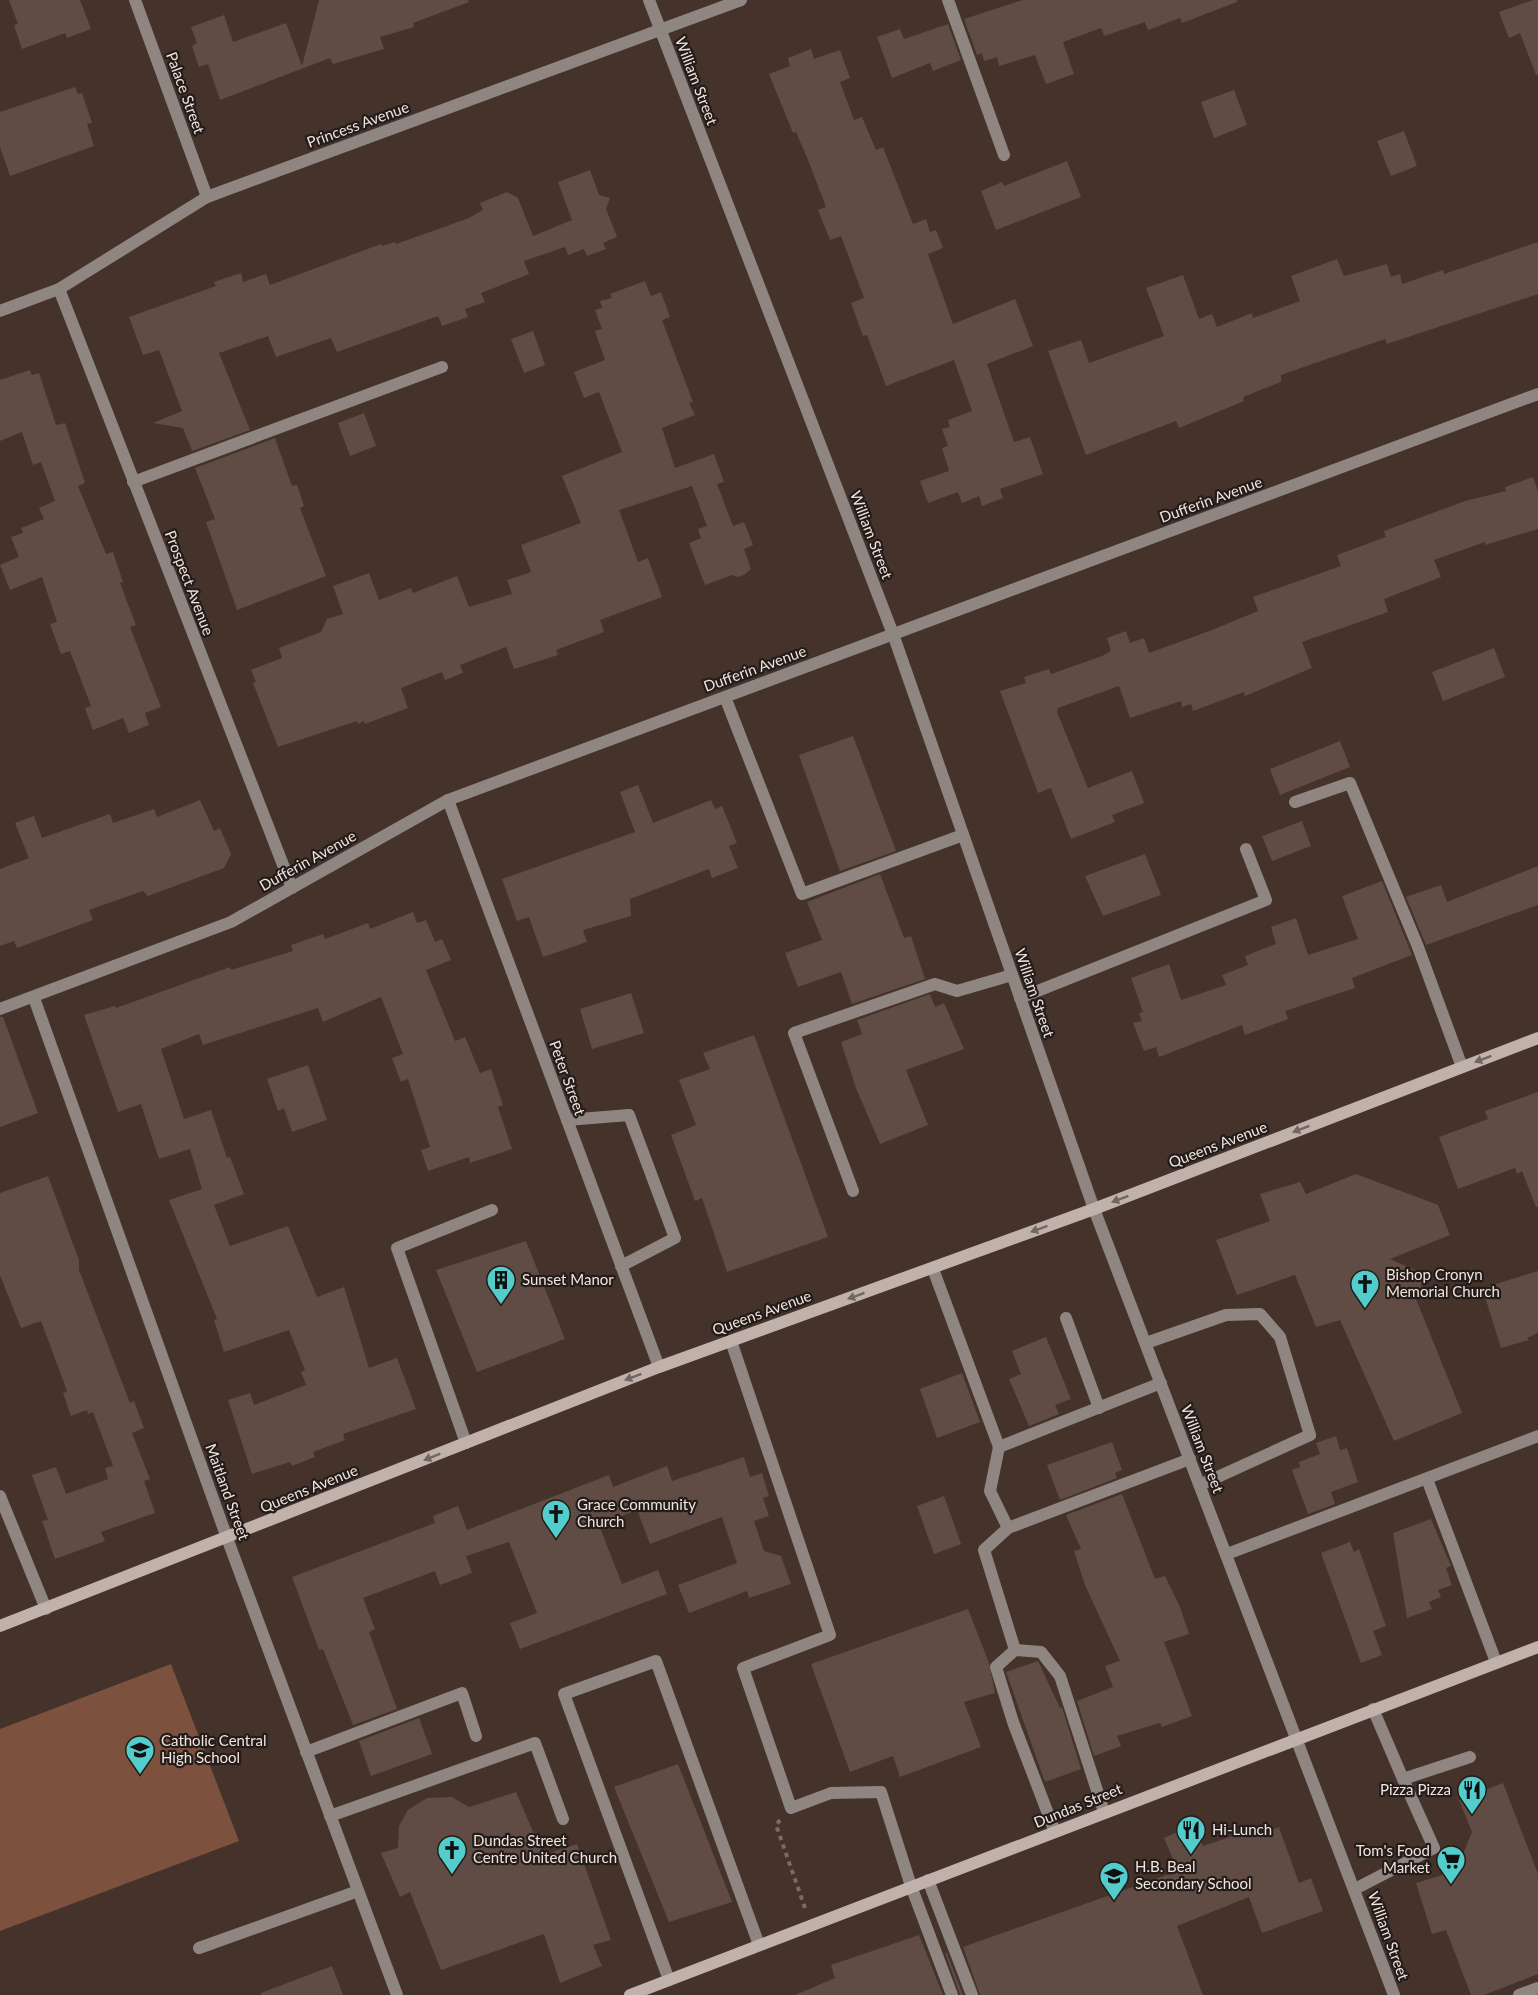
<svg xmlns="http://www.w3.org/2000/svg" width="1538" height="1995" font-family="Lato,sans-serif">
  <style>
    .green { fill: #7c513e }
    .building { fill: #604c44 }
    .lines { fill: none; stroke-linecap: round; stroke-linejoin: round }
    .path { stroke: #7a6a63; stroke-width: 4; stroke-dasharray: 4.5 4.5; stroke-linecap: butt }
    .service { stroke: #8f8581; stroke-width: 12 }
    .minor { stroke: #8f8581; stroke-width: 12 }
    .secondary { stroke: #c1b1ab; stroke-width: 12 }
    .oneway { fill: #726662 }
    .labels { text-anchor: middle; stroke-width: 4.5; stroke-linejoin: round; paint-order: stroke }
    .street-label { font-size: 15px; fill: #f0e4df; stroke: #241c19 }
    .poi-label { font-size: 15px; fill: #f0e4df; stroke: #241c19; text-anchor: start }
  </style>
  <rect width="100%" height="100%" fill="#44322b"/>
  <!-- green -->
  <polygon class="green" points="171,1664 239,1841 0,1931 0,1729"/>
  <!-- building -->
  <g class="building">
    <polygon points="9,0 80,0 91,29 67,38 65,33 22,49 14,25 18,24"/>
    <polygon points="319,0 468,0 469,2 413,23 414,27 380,37 384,49 333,64 330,58 220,100 208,64 199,67 192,46 197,43 191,27 224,15 233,42 286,23 302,66"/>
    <polygon points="1023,0 1237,0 1237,2 1182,23 1180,18 1148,30 1145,22 1104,36 1101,28 1063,42 1074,74 1046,84 1035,55 999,66 997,57 984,61 982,53 977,55 964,19"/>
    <polygon points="1533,0 1538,0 1538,75 1536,75 1520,33 1509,38 1499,12"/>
    <polygon points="948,24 961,60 933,71 930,63 892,78 877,37 900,29 904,39"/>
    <polygon points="811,49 814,59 840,50 850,78 840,82 854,120 862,117 876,150 883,147 913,224 926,219 930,232 936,230 943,248 928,254 953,324 1015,299 1033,346 987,364 1014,442 1030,437 1043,474 1000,489 1003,498 982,506 979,496 962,503 958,492 928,503 920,481 949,471 942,448 948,446 942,429 950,427 948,420 972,411 954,360 886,386 867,335 863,336 851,303 864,298 841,236 830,240 818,210 826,207 808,160 796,132 793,133 769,74 790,66 788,58"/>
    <polygon points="75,87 78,94 82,93 92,123 87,124 94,146 10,176 0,147 0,112"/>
    <polygon points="1234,90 1247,125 1214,138 1201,102"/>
    <polygon points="1404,131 1417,166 1391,176 1377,141"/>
    <polygon points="1067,161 1081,197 996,230 981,191 1002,182 1004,186"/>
    <polygon points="590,170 599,195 610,198 606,209 617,237 603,243 606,249 587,256 584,249 568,255 565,247 524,261 529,274 481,293 485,302 465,309 468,317 442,326 438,316 337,352 331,338 276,357 268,336 219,353 250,430 192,451 183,428 153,423 182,411 159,350 143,355 129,317 216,286 214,282 241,273 243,282 266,274 270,285 381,244 382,246 395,242 396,244 469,218 483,210 480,203 507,192 518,198 533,236 572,220 558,182"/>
    <polygon points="1538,242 1538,294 1399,340 1387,344 1385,339 1321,361 1281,375 1281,382 1243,397 1244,401 1179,428 1176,421 1086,455 1048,351 1081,340 1089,363 1164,336 1146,288 1183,275 1199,319 1212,314 1217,327 1252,313 1253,318 1300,301 1291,276 1337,259 1344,276 1387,264 1391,277 1400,274 1402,284 1443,270 1444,274"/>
    <polygon points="645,281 651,296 661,292 670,317 662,320 693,402 689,403 695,415 662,428 675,468 714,454 724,482 717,484 733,526 744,522 753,545 744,549 751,569 744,575 738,577 732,575 705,585 689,543 701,538 698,529 707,526 692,486 619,510 638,562 648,558 662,597 600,620 604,632 556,650 558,655 514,669 506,647 460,665 463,673 445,680 442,672 401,688 408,708 365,724 364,721 358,724 357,721 278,747 253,683 256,682 251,670 282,658 279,648 321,632 327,619 343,614 333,586 369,573 379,600 411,588 413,593 457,576 469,607 512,594 507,580 531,572 521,545 581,523 562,476 622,452 599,392 584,398 574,372 605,360 595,331 602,329 595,310 602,308 600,301 612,298 610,294"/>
    <polygon points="533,331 545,365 524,373 511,339"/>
    <polygon points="30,370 32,375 39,373 56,425 65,423 85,483 78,486 106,554 113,552 123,582 120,583 136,625 130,627 161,707 145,713 149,725 129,733 123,718 93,730 85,708 91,706 70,651 61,654 50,624 57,622 42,577 10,590 0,565 19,557 11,537 23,533 21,528 44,519 39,508 55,501 41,462 33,465 22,432 0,441 0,380"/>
    <polygon points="364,413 376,446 350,456 338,423"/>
    <polygon points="275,438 292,486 297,485 304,506 300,508 326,576 237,610 206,522 215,519 195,468"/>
    <polygon points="1533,477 1538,491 1538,529 1485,545 1485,542 1434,560 1441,577 1384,599 1388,612 1302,642 1312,668 1245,696 1244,692 1193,711 1191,704 1182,707 1181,701 1130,718 1119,686 1058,708 1057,712 1088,788 1132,771 1144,803 1112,815 1115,822 1071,839 1051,788 1038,793 1000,691 1026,683 1024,677 1049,669 1051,674 1102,656 1111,651 1107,638 1126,631 1130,643 1144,638 1149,653 1212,630 1258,611 1253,597 1341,566 1337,555 1386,537 1384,531 1465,501 1506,491 1505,487"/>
    <polygon points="1494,648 1505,677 1443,701 1432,672"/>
    <polygon points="853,736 896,851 840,871 799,755"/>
    <polygon points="1340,741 1350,767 1280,795 1270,769"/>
    <polygon points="638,785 653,823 711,800 715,809 722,806 737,843 729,846 738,868 712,878 709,869 630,899 631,916 583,930 587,942 543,957 529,917 517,921 502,879 635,832 620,792"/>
    <polygon points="200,800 214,831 220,828 231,854 224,868 148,896 143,891 89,910 93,920 17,948 14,941 0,946 0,869 29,858 15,823 34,816 42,838 110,814 113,823 154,809 157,817"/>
    <polygon points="1302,821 1311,846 1272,861 1262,836"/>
    <polygon points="1145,854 1161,895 1103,916 1085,876"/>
    <polygon points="1538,866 1538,905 1426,945 1406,897 1441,885 1447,902"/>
    <polygon points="880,874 904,938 911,936 925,979 852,1004 841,972 798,987 785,953 822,940 807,902"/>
    <polygon points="1382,881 1412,955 1352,978 1355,988 1285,1011 1288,1019 1245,1035 1242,1025 1159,1057 1156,1047 1144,1051 1133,1023 1142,1021 1139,1013 1143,1012 1131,978 1169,964 1181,1000 1226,985 1222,975 1248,965 1245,956 1276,944 1271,927 1296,918 1308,955 1358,939 1342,896"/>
    <polygon points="413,912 417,923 426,920 435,942 442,939 451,960 426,970 455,1041 465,1037 480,1073 491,1069 503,1105 498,1107 512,1149 470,1163 469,1157 428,1171 421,1150 430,1147 408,1079 401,1082 392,1058 403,1054 381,997 323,1022 318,1008 203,1045 199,1034 161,1049 184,1119 211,1110 227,1158 230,1157 244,1194 214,1205 230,1246 288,1226 317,1297 344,1287 369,1368 397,1358 416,1409 343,1434 345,1440 313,1452 315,1457 292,1466 290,1462 252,1474 228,1400 250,1393 254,1405 306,1385 301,1372 305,1370 289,1330 224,1352 214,1320 217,1319 169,1200 202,1189 190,1149 159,1159 141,1104 118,1112 84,1015 115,1006 116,1008 230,967 231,970 293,951 291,945 323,934 325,939 368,923 370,929"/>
    <polygon points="631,993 644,1033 592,1049 580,1009"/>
    <polygon points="930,994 935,1007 944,1003 964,1049 906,1070 928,1125 880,1144 856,1088 841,1042 862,1034 857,1020"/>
    <polygon points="0,1017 3,1017 38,1113 0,1127"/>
    <polygon points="754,1035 828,1237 727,1272 702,1198 695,1201 671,1135 696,1125 679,1080 710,1069 703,1053"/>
    <polygon points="308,1065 327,1120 292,1132 284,1108 278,1111 267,1079"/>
    <polygon points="1538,1092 1538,1207 1536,1207 1522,1171 1517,1174 1515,1168 1458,1189 1439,1137 1488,1119 1485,1111"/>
    <polygon points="1356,1174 1438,1205 1450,1235 1390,1259 1426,1275 1416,1299 1462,1413 1394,1441 1340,1320 1316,1327 1295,1275 1237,1295 1216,1240 1270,1221 1260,1194 1300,1182 1306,1194"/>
    <polygon points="48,1176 79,1260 79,1270 130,1403 134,1401 144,1428 132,1433 150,1479 144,1481 155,1513 101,1532 105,1541 55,1559 42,1521 48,1520 32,1475 56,1467 66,1494 108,1479 105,1468 113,1466 93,1412 88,1414 87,1410 71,1416 63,1393 67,1391 41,1321 21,1328 0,1275 0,1193"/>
    <polygon points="526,1241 565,1339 477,1372 436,1270"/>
    <polygon points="1538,1271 1538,1333 1527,1338 1529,1340 1501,1348 1485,1297 1492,1294 1489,1286"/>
    <polygon points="1046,1337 1071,1399 1055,1405 1059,1414 1029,1426 1009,1379 1021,1374 1012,1351"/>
    <polygon points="962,1373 980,1422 937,1438 920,1389"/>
    <polygon points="1336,1436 1340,1450 1347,1448 1358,1482 1331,1492 1335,1504 1308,1514 1292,1470 1300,1467 1299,1462 1320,1454 1316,1443"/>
    <polygon points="1112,1442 1122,1470 1115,1473 1117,1478 1060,1500 1047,1465"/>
    <polygon points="744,1457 750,1477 762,1473 769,1496 763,1498 769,1516 754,1521 764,1551 781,1556 791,1584 749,1598 747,1591 689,1613 678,1585 737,1563 722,1517 650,1544 637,1510 599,1525 622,1584 658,1570 667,1594 520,1649 510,1623 537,1613 509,1542 466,1556 472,1573 440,1585 435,1571 363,1598 375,1629 369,1632 397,1709 353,1725 323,1649 319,1650 292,1577 435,1523 433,1516 458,1506 467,1530 609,1475 613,1487 667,1466 672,1481"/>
    <polygon points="1122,1494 1155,1579 1165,1576 1180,1607 1189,1634 1164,1642 1192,1716 1162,1727 1160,1723 1117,1736 1121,1746 1094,1756 1077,1701 1113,1687 1105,1666 1120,1661 1085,1585 1074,1551 1081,1549 1066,1515"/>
    <polygon points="944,1496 961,1544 934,1554 917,1506"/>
    <polygon points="1431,1519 1451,1566 1446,1568 1452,1585 1438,1590 1441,1597 1429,1602 1432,1609 1407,1618 1393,1533"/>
    <polygon points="1350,1542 1354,1552 1359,1549 1386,1626 1373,1631 1382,1655 1361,1663 1321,1553"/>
    <polygon points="968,1609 989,1663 995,1693 964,1702 981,1747 900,1777 893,1756 850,1772 811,1664"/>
    <polygon points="1038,1661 1060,1708 1062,1707 1081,1769 1045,1782 1006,1672"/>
    <polygon points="419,1718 432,1754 371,1776 359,1741"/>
    <polygon points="678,1764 732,1902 669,1922 614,1787"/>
    <polygon points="1503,1783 1538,1874 1538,1974 1484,1995 1471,1995 1446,1930 1432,1934 1416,1883 1456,1871 1472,1832 1459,1800"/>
    <polygon points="516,1792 543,1855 577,1844 611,1940 593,1945 602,1966 560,1983 544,1934 441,1970 410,1892 400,1897 381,1853 398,1848 399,1826 408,1810 427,1798 452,1797 469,1807"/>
    <polygon points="1194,1824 1203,1846 1257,1828 1259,1834 1279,1827 1299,1883 1311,1878 1323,1911 1262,1933 1249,1897 1177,1926 1203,1995 980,1995 963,1947 1178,1871 1164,1838"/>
    <polygon points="919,1935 943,1995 795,1995 835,1978 831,1965"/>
    <polygon points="945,1953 947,1953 963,1995 960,1995"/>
    <polygon points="332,1966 343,1995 261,1995 261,1993"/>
  </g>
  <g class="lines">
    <!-- path -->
    <polyline class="path" points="780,1820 776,1825 805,1908"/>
    <!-- service -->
    <g class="service">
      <polyline points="948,0 1004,155"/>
      <polyline points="133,482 442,367"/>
      <polyline points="725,697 802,894 963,835"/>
      <polyline points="1295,802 1350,783 1418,947 1462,1067"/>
      <polyline points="1020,998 1266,900 1246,849"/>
      <polyline points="567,1120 629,1115 675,1238 621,1266"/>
      <polyline points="853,1191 794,1033 935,984 957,991 1012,975"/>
      <polyline points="933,1269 999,1447 1161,1383"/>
      <polyline points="1066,1318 1099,1408"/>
      <polyline points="731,1341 830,1635 743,1668 791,1808 831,1793 881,1792 911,1886 952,1995"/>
      <polyline points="1146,1343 1226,1315 1260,1314 1280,1337 1310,1435 1200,1485"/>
      <polyline points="466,1443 397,1248 492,1210"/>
      <polyline points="999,1447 990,1491 1008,1528 984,1550 1015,1650"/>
      <polyline points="1427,1479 1496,1662"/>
      <polyline points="0,1496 46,1609"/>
      <polyline points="1008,1528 1190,1459"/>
      <polyline points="1227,1554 1538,1436"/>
      <polyline points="1373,1709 1403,1779"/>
      <polyline points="306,1752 462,1693 476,1736"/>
      <polyline points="330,1816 535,1743 563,1819"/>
      <polyline points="1055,1832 1013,1722 996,1667 1015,1650 1041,1652 1060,1676 1104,1812"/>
      <polyline points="928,1880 972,1995"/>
      <polyline points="1355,1889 1434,1848 1403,1779 1470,1757"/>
      <polyline points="199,1948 358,1891"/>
      <polyline points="669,1980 564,1694 656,1661 759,1945"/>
      <polyline points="1519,1995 1538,1988"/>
    </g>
    <!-- minor -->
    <g class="minor">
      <polyline points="135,0 207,197"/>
      <polyline points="649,0 893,634 1094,1209 1394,1995"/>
      <polyline points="59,289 292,888"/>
      <polyline points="0,311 59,289 207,197 741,0"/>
      <polyline points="448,800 659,1367"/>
      <polyline points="34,998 227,1538 397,1995"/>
      <polyline points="0,1009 231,922 448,800 1538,394"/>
    </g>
    <!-- secondary -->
    <g class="secondary">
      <polyline points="0,1626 659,1367 1094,1209 1538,1038"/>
      <polyline points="630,1995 1538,1647"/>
    </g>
  </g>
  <!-- one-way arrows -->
  <defs><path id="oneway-solid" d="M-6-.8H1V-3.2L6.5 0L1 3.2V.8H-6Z" transform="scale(1.5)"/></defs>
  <g class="oneway">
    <use href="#oneway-solid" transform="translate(1483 1059) rotate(159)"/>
    <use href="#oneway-solid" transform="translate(1301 1129) rotate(159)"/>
    <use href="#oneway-solid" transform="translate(1120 1199) rotate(159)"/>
    <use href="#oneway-solid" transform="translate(1039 1229) rotate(160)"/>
    <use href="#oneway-solid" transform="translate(856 1296) rotate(160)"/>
    <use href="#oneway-solid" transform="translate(633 1377) rotate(159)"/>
    <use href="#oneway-solid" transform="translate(432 1457) rotate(158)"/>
  </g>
  <!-- icons -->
  <defs>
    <g id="building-pin" transform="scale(1.5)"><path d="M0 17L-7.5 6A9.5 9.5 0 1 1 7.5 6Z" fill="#53cdcb" stroke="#241c19"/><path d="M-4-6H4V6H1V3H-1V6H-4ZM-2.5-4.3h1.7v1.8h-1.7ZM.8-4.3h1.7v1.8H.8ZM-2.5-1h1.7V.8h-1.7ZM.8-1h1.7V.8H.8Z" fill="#111"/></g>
    <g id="church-pin" transform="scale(1.5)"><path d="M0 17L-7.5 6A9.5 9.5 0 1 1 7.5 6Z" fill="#53cdcb" stroke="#241c19"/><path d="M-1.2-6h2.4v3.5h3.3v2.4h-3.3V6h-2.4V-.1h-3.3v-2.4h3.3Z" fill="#111"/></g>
    <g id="school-pin" transform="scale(1.5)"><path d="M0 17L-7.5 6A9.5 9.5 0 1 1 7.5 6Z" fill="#53cdcb" stroke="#241c19"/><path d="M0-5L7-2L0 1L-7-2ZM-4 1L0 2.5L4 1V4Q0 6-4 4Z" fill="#111"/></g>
    <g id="restaurant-pin" transform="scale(1.5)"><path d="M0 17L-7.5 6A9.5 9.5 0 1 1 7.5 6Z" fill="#53cdcb" stroke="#241c19"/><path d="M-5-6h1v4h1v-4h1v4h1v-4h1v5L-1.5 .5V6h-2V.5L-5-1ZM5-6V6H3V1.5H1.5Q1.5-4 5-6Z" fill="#111"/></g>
    <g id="supermarket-pin" transform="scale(1.5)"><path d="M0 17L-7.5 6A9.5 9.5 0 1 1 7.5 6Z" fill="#53cdcb" stroke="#241c19"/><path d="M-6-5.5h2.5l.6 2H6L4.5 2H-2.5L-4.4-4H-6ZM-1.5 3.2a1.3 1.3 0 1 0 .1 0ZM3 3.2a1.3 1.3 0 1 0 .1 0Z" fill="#111"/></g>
  </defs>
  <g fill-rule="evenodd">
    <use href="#building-pin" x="501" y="1280"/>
    <use href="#church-pin" x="1365" y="1284"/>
    <use href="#church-pin" x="556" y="1514"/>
    <use href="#school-pin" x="140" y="1750"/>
    <use href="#restaurant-pin" x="1472" y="1790"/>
    <use href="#restaurant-pin" x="1191" y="1830"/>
    <use href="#church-pin" x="452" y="1850"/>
    <use href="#supermarket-pin" x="1451" y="1860"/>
    <use href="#school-pin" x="1114" y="1876"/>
  </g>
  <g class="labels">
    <!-- street labels -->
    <g class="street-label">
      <text transform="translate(696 81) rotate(69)" y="5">William Street</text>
      <text transform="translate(185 93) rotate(70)" y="5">Palace Street</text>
      <text transform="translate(358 125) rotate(-20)" y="5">Princess Avenue</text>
      <text transform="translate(1211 500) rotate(-20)" y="5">Dufferin Avenue</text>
      <text transform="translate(871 535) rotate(69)" y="5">William Street</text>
      <text transform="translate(189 583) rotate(69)" y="5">Prospect Avenue</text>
      <text transform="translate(755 669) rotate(-20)" y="5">Dufferin Avenue</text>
      <text transform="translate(308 861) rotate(-29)" y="5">Dufferin Avenue</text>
      <text transform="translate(1034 993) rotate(71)" y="5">William Street</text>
      <text transform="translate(567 1078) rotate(70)" y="5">Peter Street</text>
      <text transform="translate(1218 1145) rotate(-21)" y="5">Queens Avenue</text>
      <text transform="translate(762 1313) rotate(-20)" y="5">Queens Avenue</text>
      <text transform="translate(1202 1449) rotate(69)" y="5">William Street</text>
      <text transform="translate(309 1489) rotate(-22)" y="5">Queens Avenue</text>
      <text transform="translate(227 1492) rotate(70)" y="5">Maitland Street</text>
      <text transform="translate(1078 1806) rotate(-22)" y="5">Dundas Street</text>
      <text transform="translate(1388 1936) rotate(70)" y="5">William Street</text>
    </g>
    <!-- poi labels -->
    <g class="poi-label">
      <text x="1386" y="1280">Bishop Cronyn<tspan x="1386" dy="17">Memorial Church</tspan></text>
      <text x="522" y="1285">Sunset Manor</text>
      <text x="577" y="1510">Grace Community<tspan x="577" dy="17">Church</tspan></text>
      <text x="161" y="1746">Catholic Central<tspan x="161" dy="17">High School</tspan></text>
      <text x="1451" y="1795" text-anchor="end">Pizza Pizza</text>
      <text x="1212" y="1835">Hi-Lunch</text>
      <text x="473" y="1846">Dundas Street<tspan x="473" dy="17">Centre United Church</tspan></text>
      <text x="1430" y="1856" text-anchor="end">Tom's Food<tspan x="1430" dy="17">Market</tspan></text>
      <text x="1135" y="1872">H.B. Beal<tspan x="1135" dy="17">Secondary School</tspan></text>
    </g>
  </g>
</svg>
